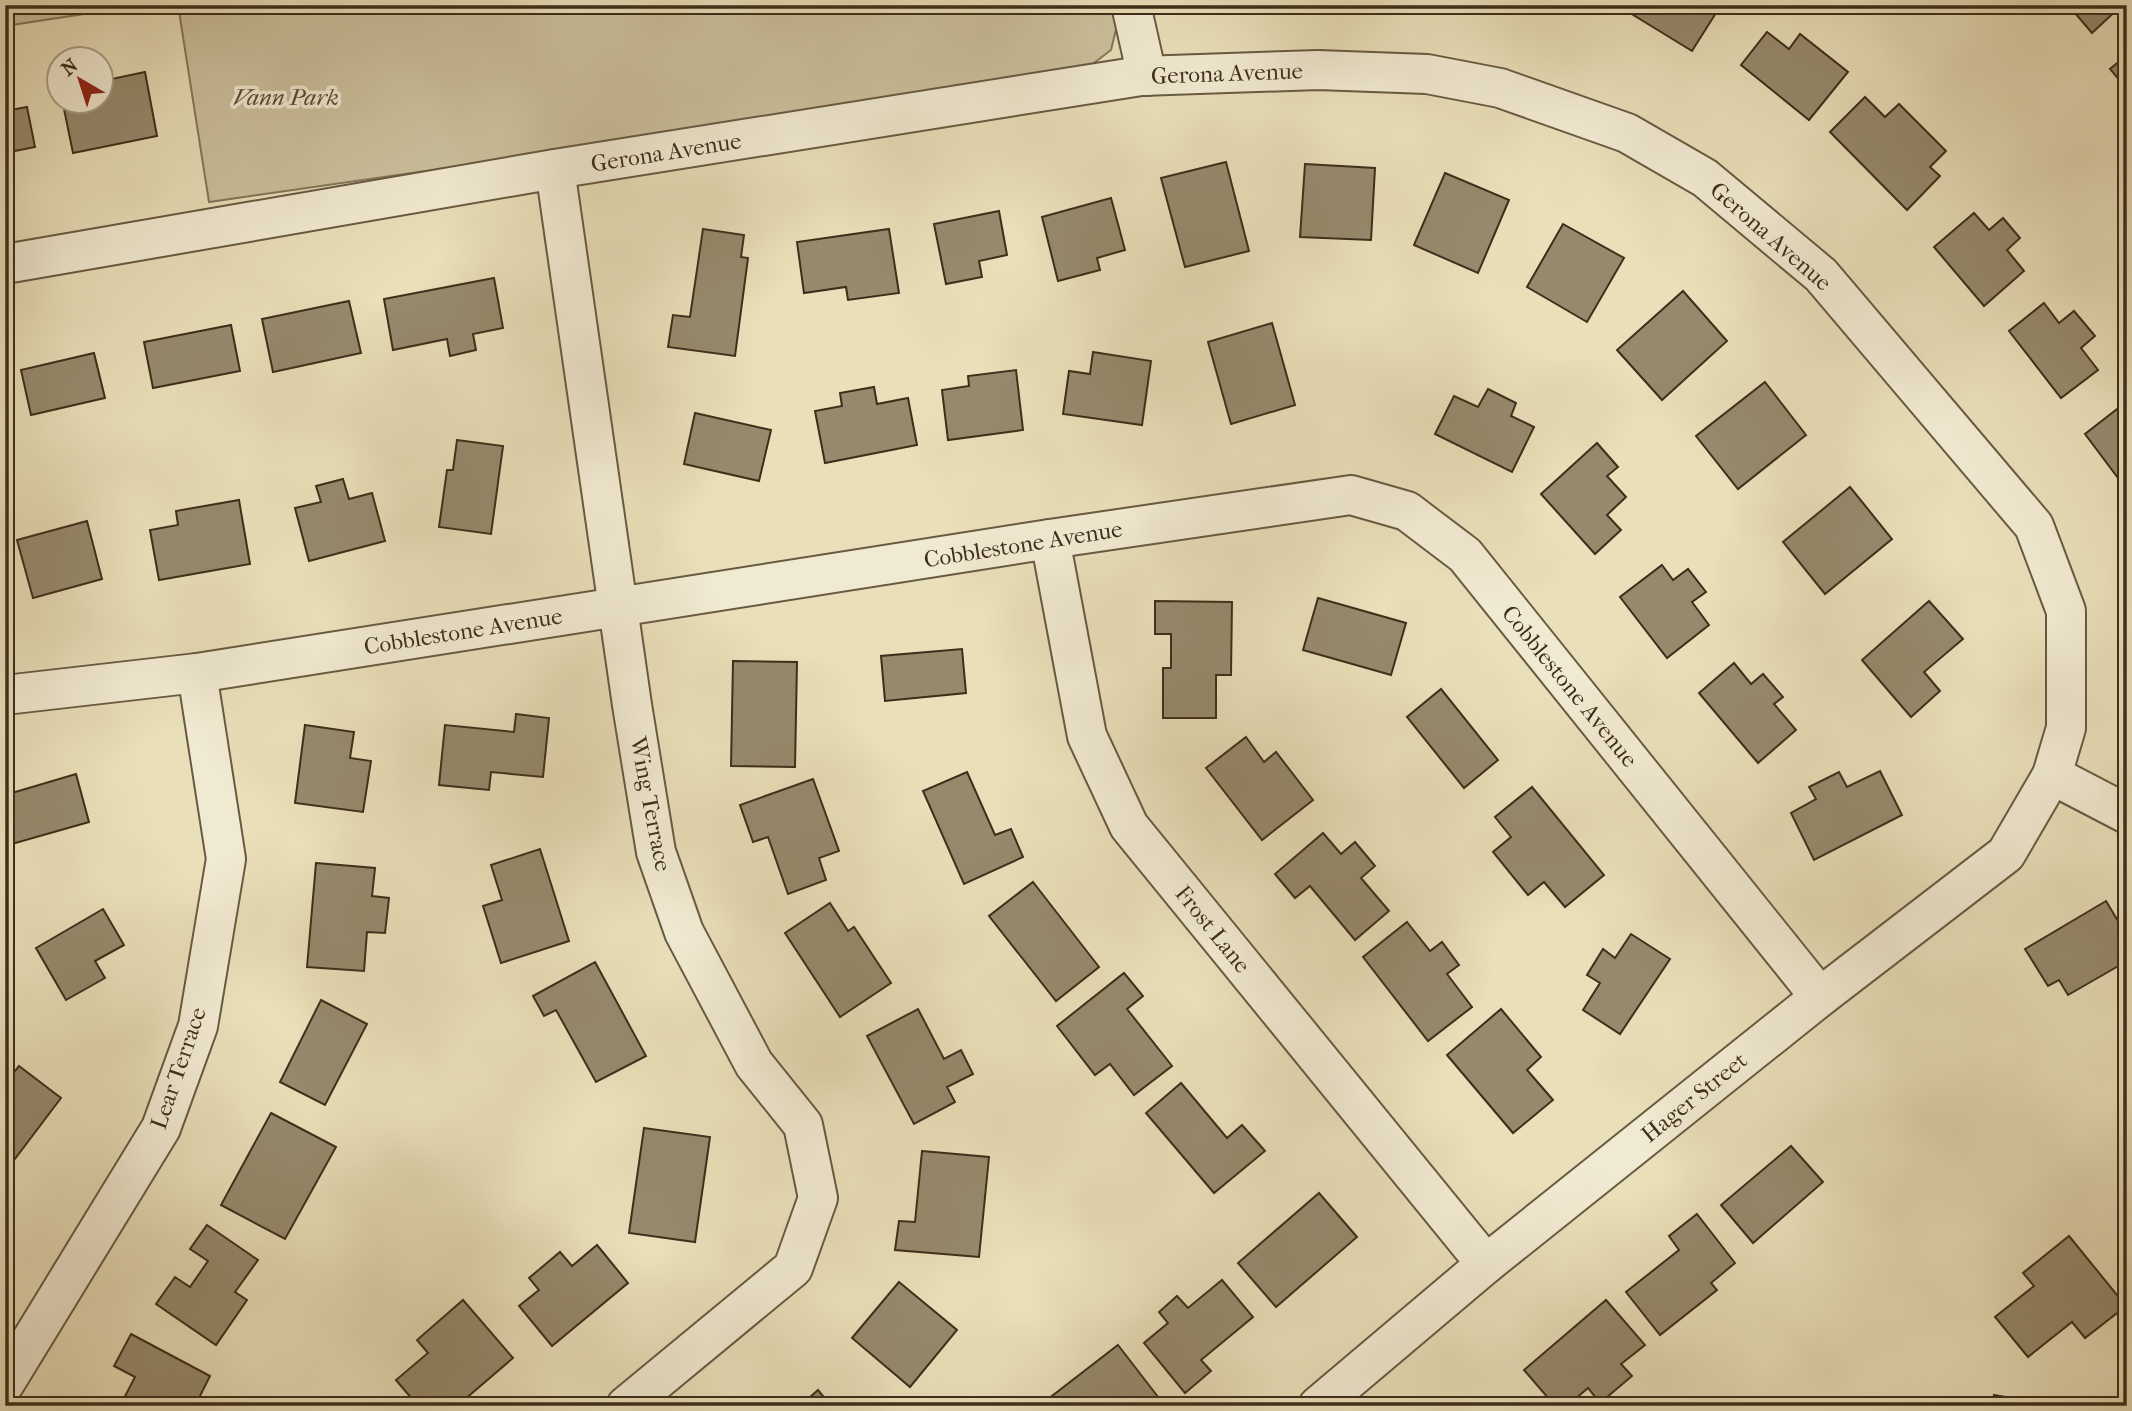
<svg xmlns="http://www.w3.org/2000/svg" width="2132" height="1411" font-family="'IM FELL French Canon',serif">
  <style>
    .green { fill: #ccc19e; stroke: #84785c; stroke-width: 2 }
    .building { fill: #968a6d; stroke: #3d2e1b; stroke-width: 2 }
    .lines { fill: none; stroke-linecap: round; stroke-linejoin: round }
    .minor-casing { stroke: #685a42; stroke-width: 42 }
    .minor { stroke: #f1ead2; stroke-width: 38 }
    .labels { text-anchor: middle; stroke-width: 7; stroke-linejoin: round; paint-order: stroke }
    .street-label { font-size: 23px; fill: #3d2e1b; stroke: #f1ead2 }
    .park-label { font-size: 23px; font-style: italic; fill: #5a4b35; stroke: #f1ead2 }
  </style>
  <rect width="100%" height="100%" fill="#e9dfb9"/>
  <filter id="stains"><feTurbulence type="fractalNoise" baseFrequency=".00286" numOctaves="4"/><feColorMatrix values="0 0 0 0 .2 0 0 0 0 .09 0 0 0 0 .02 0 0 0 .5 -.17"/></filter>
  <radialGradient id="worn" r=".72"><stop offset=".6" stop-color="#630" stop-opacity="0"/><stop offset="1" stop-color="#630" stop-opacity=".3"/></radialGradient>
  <!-- green -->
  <g class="green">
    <polygon points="5,5 143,5 5,26"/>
    <polygon points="178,5 1122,5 1111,50 1090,66 664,137 209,202"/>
  </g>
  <!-- building -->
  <g class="building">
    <polygon points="1617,5 1721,5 1692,51"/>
    <polygon points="2068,5 2122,5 2092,33"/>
    <polygon points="1767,32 1789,49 1800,34 1848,72 1809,120 1741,65"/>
    <polygon points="2127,55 2127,89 2110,69"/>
    <polygon points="145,72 157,136 73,153 64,109 85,104 84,102 102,102 102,81"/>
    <polygon points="1865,97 1885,117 1899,104 1946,151 1930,167 1940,176 1907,210 1830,132"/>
    <polygon points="27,107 35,147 5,153 5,111"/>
    <polygon points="1226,162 1249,251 1185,267 1161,178"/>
    <polygon points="1305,164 1375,168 1371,240 1300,237"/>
    <polygon points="1445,173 1509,200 1478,273 1414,245"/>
    <polygon points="1111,198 1125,250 1097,258 1100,270 1058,281 1042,217"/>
    <polygon points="999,211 1007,255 979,261 982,277 946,284 934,224"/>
    <polygon points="1974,213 1989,230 2003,218 2020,238 2007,250 2024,271 1984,306 1934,247"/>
    <polygon points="1563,224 1624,258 1587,322 1527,287"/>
    <polygon points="703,229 744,235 741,257 748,258 735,356 668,347 673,315 690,317"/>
    <polygon points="889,229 899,293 848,300 846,287 804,293 797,242"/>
    <polygon points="494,278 503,328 473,334 476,350 450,356 447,339 393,350 384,299"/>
    <polygon points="1683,291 1727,341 1662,400 1617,350"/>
    <polygon points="349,301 361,353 273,372 262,319"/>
    <polygon points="2044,303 2059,323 2074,311 2095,336 2081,348 2098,370 2061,398 2009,331"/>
    <polygon points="1272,323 1295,405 1231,424 1208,342"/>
    <polygon points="231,325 240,371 153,388 144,342"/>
    <polygon points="1093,352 1151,361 1142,425 1063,414 1069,371 1090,374"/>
    <polygon points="94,353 105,398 31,415 21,370"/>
    <polygon points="1016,370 1023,430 948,440 942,390 969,386 968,376"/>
    <polygon points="1765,382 1806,435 1738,489 1696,436"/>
    <polygon points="874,387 877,404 908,398 917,445 825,463 815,411 842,406 840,393"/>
    <polygon points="1488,389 1516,403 1511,416 1534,427 1512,472 1435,434 1454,396 1478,407"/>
    <polygon points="2126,402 2127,403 2127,490 2085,434"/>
    <polygon points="695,413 771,430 759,481 684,464"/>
    <polygon points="457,440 503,446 491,534 439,527 447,470 453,470"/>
    <polygon points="1597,443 1618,467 1607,476 1626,497 1607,515 1621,530 1595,554 1541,494"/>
    <polygon points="343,479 349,499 372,493 385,541 309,561 295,508 321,502 316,486"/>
    <polygon points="1850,487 1892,539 1825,594 1783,542"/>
    <polygon points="239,500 250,564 159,580 150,530 178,525 176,511"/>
    <polygon points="87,521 102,579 33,598 17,540"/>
    <polygon points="1662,565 1673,580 1688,569 1706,592 1692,602 1709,625 1667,658 1620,597"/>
    <polygon points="1318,598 1406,623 1391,675 1303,650"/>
    <polygon points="1155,601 1232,602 1231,675 1216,675 1216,718 1163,718 1163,668 1171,668 1171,634 1155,634"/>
    <polygon points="1929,601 1963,639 1924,672 1940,691 1911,717 1862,660"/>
    <polygon points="962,649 966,693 885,701 881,656"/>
    <polygon points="733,661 797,662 795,767 731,766"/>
    <polygon points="1734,663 1751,684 1763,674 1783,697 1774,704 1796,730 1758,763 1699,693"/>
    <polygon points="1441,689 1498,760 1464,788 1407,717"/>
    <polygon points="516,714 549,718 543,777 491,772 489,790 439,785 445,725 514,732"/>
    <polygon points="305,725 354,732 350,758 371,761 363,812 295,803"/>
    <polygon points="1246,737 1264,762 1276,752 1313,800 1262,840 1206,768"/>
    <polygon points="1880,771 1902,815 1814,860 1791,813 1816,799 1809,787 1839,772 1847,787"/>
    <polygon points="967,772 995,835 1011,829 1023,857 964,884 923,791"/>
    <polygon points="76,774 89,822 5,846 5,795"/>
    <polygon points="813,779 839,851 819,858 826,880 788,894 768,837 753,842 740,805"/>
    <polygon points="1532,787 1604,875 1565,907 1544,882 1528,895 1493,852 1511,837 1495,817"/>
    <polygon points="1323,833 1341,854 1355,842 1375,866 1361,878 1389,911 1355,940 1310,886 1295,898 1275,874"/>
    <polygon points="540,849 569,941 501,963 483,906 502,900 491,865"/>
    <polygon points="316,863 375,868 372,896 389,898 385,933 367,932 364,971 307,967"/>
    <polygon points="1033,882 1099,967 1056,1001 989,916"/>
    <polygon points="2106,901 2127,936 2127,961 2068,995 2059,980 2048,986 2025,949"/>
    <polygon points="830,903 848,931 854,927 891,983 840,1017 785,933"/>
    <polygon points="103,909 124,945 95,961 105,978 66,1000 36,948"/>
    <polygon points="1407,922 1430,951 1442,942 1459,965 1447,974 1472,1007 1428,1041 1363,957"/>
    <polygon points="1631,934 1670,959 1620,1034 1583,1010 1600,983 1587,975 1603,949 1615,958"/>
    <polygon points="595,962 646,1056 596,1082 556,1010 544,1016 533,996"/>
    <polygon points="1124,973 1143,996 1127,1009 1172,1066 1134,1095 1110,1064 1095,1075 1057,1026"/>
    <polygon points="321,1000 367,1024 325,1105 280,1082"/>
    <polygon points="918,1009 944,1059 961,1050 973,1074 947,1087 955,1102 914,1124 867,1036"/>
    <polygon points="1501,1009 1541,1057 1527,1070 1553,1100 1513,1133 1447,1055"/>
    <polygon points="19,1066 61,1098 5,1172 5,1084"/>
    <polygon points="1181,1083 1227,1138 1242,1125 1265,1151 1214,1193 1146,1113"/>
    <polygon points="271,1113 336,1147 285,1239 221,1205"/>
    <polygon points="644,1128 710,1137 695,1242 629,1233"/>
    <polygon points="1791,1146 1823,1182 1753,1243 1721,1205"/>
    <polygon points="922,1151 989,1157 979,1257 895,1250 899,1221 915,1222"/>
    <polygon points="1319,1193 1357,1237 1276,1307 1238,1263"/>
    <polygon points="1697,1214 1735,1263 1711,1283 1717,1290 1660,1335 1626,1292 1679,1250 1669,1236"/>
    <polygon points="207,1225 258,1260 235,1292 247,1300 216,1345 156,1304 175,1277 190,1287 208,1261 190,1249"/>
    <polygon points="2069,1236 2126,1306 2085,1338 2072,1322 2028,1357 1995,1317 2034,1286 2023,1273"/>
    <polygon points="597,1245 628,1283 552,1346 519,1306 539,1290 529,1278 560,1252 572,1266"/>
    <polygon points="1222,1280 1253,1317 1201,1360 1211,1371 1185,1393 1144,1343 1168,1323 1159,1312 1177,1296 1188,1308"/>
    <polygon points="899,1282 957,1330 910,1387 852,1338"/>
    <polygon points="463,1300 513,1358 457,1406 418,1406 396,1380 428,1353 417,1340"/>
    <polygon points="1606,1300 1645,1345 1621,1364 1632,1376 1600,1403 1588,1388 1567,1406 1555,1406 1524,1370"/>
    <polygon points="131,1334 210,1376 195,1406 120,1406 135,1377 114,1366"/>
    <polygon points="1118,1345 1165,1406 1039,1406"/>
    <polygon points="818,1390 831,1406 800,1406"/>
    <polygon points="1994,1395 2048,1404 2047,1406 1992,1406"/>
  </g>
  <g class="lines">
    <!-- minor casing -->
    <g class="minor-casing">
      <g id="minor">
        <polyline points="1131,5 1147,76"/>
        <polyline points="555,169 632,705 656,852 684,932 754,1064 803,1125 818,1198 793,1268 626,1406"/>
        <polyline points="5,264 555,169 1141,76 1318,70 1427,74 1500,88 1627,133 1705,178 1821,275 2034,526 2066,611 2066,728 2052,775 2006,854 1820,997 1486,1264 1318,1406"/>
        <polyline points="1050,539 1087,736 1129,826 1486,1264"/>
        <polyline points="5,695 197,673 1050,539 1351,495 1407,511 1465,555 1820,997"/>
        <polyline points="2052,775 2127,814"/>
        <polyline points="5,1383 161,1128 198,1026 226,859 197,673"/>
      </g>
    </g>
    <!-- minor -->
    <use href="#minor" class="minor"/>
  </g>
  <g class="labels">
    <!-- street labels -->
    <g class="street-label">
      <text transform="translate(1227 73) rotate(-2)" y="8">Gerona Avenue</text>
      <text transform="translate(666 152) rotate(-9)" y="8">Gerona Avenue</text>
      <text transform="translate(1771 236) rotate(41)" y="8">Gerona Avenue</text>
      <text transform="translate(1023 544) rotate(-9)" y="8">Cobblestone Avenue</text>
      <text transform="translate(463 631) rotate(-9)" y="8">Cobblestone Avenue</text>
      <text transform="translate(1570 686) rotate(51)" y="8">Cobblestone Avenue</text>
      <text transform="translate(651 804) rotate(79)" y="8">Wing Terrace</text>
      <text transform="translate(1213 929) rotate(51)" y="8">Frost Lane</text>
      <text transform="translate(178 1068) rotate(-71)" y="8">Lear Terrace</text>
      <text transform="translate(1694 1097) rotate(-39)" y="8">Hager Street</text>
    </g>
    <!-- park labels -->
    <g class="park-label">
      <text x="286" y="105">Vann Park</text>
    </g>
  </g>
  <!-- margin -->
  <rect width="2132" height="1411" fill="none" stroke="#e9dfb9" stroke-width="28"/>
  <rect x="7" y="7" width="2118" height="1397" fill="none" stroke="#3d2e1b" stroke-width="3.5"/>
  <rect x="14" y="14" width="2104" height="1383" fill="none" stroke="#3d2e1b" stroke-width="2"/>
  <!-- north arrow -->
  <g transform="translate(80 80) rotate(321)"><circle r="33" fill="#f1ead2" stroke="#a99f89" stroke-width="2"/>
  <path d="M0-5L12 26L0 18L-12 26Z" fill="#8f2418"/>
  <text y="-10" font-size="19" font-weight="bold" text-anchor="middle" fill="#3d2e1b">N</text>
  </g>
  <rect width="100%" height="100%" filter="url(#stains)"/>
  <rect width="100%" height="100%" fill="url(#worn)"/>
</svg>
